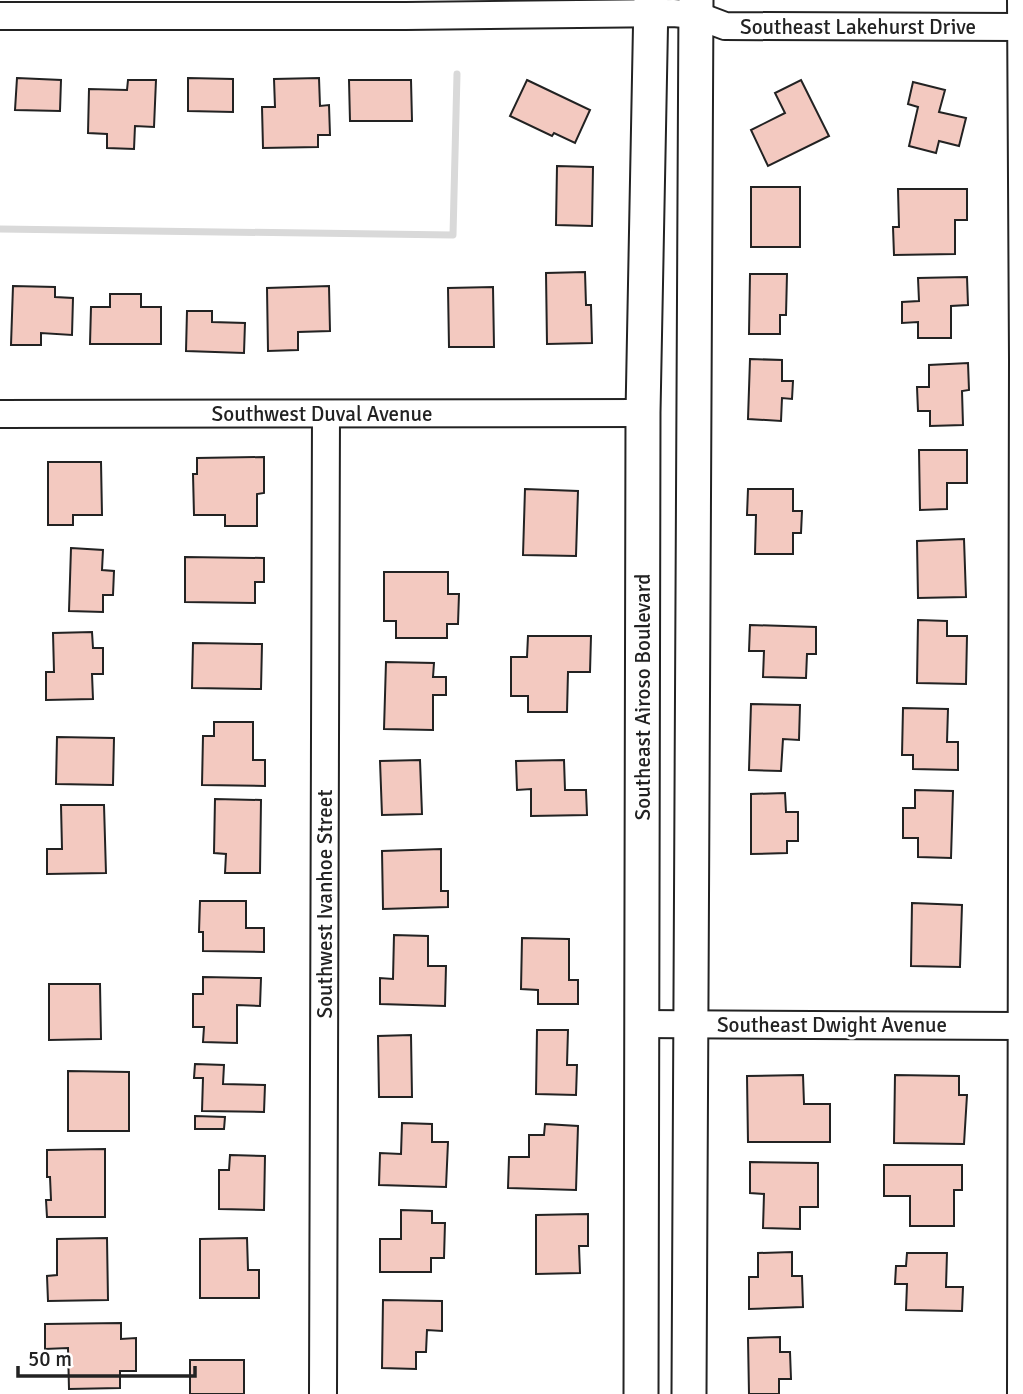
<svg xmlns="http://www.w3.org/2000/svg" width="1023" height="1394" font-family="Signika,sans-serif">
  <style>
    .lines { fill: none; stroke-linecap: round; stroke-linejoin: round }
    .stream { stroke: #d9d9d9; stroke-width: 7 }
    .building { fill: #f3c9c0; stroke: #222; stroke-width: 2 }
    .minor-casing { stroke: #222; stroke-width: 30 }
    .major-casing { stroke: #222; stroke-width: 37 }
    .minor { stroke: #fff; stroke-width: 26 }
    .major { stroke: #fff; stroke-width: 33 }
    .labels { text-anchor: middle; stroke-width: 5; stroke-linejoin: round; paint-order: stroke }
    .street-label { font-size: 21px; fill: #222; stroke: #fff }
  </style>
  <rect width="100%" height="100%" fill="#fff"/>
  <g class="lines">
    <!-- stream -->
    <polyline class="stream" points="0,229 453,235 457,74"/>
  </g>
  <!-- building -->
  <g class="building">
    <polygon points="17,78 61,80 60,111 15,110"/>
    <polygon points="188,78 233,79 233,112 188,111"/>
    <polygon points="319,78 320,106 329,105 330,135 318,135 318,147 263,148 262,107 275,107 274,79"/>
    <polygon points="128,80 156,80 154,127 135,126 134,149 107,148 107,134 88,133 89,89 127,90"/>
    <polygon points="349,80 411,80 412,121 350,121"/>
    <polygon points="527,80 590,110 575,143 554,133 552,136 510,116"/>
    <polygon points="801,80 829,136 768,166 751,130 785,113 775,93"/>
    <polygon points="913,82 945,90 939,112 966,118 959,146 939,141 936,153 909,146 918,107 908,104"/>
    <polygon points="557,166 593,167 592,226 556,225"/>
    <rect x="751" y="187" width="49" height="60"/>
    <polygon points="898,189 967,189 967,220 955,220 955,254 894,255 893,227 899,227"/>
    <polygon points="585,272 586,305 591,305 592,343 547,344 546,273"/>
    <polygon points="750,274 787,274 786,315 780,315 780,334 749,334"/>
    <polygon points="967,277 968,305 951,306 951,338 918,338 918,322 902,323 902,302 919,301 918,278"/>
    <polygon points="13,286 55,287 55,297 73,298 72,335 41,333 41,345 11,345"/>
    <polygon points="329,286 330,331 298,332 298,350 268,351 267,288"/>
    <polygon points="493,287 494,347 449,347 448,288"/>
    <polygon points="110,294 141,294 141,307 161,307 161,344 90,344 91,307 110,307"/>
    <polygon points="187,311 212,311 212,322 245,323 244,353 186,351"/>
    <polygon points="750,359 782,360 782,381 793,381 792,399 782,398 781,421 748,419"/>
    <polygon points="968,363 969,390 962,391 963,425 930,426 930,411 918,411 917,387 929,387 929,365"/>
    <polygon points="919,450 967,450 967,483 947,483 947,509 920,510"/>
    <polygon points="264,457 264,493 257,494 257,526 225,526 225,515 194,515 193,474 197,474 197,458"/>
    <polygon points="48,462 101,462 102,515 73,515 73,525 48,525"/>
    <polygon points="525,489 578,491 576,556 523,555"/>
    <polygon points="748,489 793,489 793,511 802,511 801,533 793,533 793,554 755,554 756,515 747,515"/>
    <polygon points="964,539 966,597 918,598 917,541"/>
    <polygon points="71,548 103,550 102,570 114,571 113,595 103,595 103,612 69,611"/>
    <polygon points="185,557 264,558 264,582 255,582 255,603 185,602"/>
    <polygon points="384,572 448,572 448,594 459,594 458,624 447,624 447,638 396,638 396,621 384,621"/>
    <polygon points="918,620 947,621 947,636 967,636 966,684 917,683"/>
    <polygon points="750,625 816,627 816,654 807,654 806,678 763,677 764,651 749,651"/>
    <polygon points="92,632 93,648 103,648 103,674 92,674 93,699 46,700 46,672 54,672 53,633"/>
    <polygon points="528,636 591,636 590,672 568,672 567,712 528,712 528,696 511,696 511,657 527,657"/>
    <polygon points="193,643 262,644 261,689 192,688"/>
    <polygon points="386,662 434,663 433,677 446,677 446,695 433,695 433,730 384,729"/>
    <polygon points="751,704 800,705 799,740 783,739 781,771 749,770"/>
    <polygon points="903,708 948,709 947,742 958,742 958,770 913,769 913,755 902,755"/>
    <polygon points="214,722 253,722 253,760 265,760 265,786 202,785 203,736 214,736"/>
    <polygon points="57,737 114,738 113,785 56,784"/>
    <polygon points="420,760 422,814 382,815 380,761"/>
    <polygon points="564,760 565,790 586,790 587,815 531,816 531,789 517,790 516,761"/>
    <polygon points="915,790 953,791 951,858 918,857 918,838 903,838 903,808 915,808"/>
    <polygon points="785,793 786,812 798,812 798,841 787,841 787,853 751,854 751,794"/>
    <polygon points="215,799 261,800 260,873 225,873 226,854 214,853"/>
    <polygon points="61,805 104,805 106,873 47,874 47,849 62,849"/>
    <polygon points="441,849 441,891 448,891 448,907 383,909 382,851"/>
    <polygon points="200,901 246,901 246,928 264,928 264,952 203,951 203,932 199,932"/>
    <polygon points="912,903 962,905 960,967 911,966"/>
    <polygon points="394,935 428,936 428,966 446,966 445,1006 380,1004 380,978 393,979"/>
    <polygon points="522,938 569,939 569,980 578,980 578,1004 538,1004 538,990 521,989"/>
    <polygon points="203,977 261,978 260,1006 237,1005 237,1043 203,1042 204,1027 193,1027 193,994 203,994"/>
    <polygon points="49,984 100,984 101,1039 49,1040"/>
    <polygon points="537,1030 568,1030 567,1065 577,1065 576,1095 536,1094"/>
    <polygon points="411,1035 412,1097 379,1097 378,1036"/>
    <polygon points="195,1064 224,1065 223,1084 265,1085 264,1112 202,1111 203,1078 194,1078"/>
    <polygon points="68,1071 129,1072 129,1131 68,1131"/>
    <polygon points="803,1075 804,1104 830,1104 830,1142 748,1142 747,1076"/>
    <polygon points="895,1075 959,1076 959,1095 967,1095 964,1144 894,1143"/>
    <polygon points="195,1116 225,1117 224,1129 195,1129"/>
    <polygon points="402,1123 432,1124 432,1142 448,1142 446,1187 379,1185 380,1153 401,1154"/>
    <polygon points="545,1124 578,1126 576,1190 508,1188 509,1157 529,1157 529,1135 544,1135"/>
    <polygon points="105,1149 105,1217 47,1217 46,1200 51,1200 50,1177 47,1177 47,1150"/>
    <polygon points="230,1155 265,1156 264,1210 219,1209 219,1170 229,1170"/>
    <polygon points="750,1162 818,1163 818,1207 800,1207 800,1229 763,1228 764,1194 750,1193"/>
    <polygon points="884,1165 962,1165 962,1190 954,1190 954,1226 910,1226 910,1196 884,1196"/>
    <polygon points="401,1210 432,1211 432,1223 445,1223 444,1258 431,1258 431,1272 380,1272 380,1239 401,1239"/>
    <polygon points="588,1214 588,1246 579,1246 580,1273 536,1274 536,1215"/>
    <polygon points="107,1238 108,1300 48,1301 47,1276 57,1275 57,1239"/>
    <polygon points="247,1238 248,1270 259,1270 259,1298 200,1298 200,1239"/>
    <polygon points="792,1252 792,1276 802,1276 803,1307 749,1309 749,1277 758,1277 758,1253"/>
    <polygon points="907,1253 947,1253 946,1287 963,1287 962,1311 906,1310 907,1284 895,1284 896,1266 906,1266"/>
    <polygon points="383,1300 442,1301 442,1331 427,1330 426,1352 416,1352 416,1369 382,1368"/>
    <polygon points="121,1323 121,1339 136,1338 136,1371 120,1371 120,1388 69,1389 68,1348 45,1349 45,1324"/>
    <polygon points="780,1337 780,1352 790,1352 791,1379 779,1379 779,1394 749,1394 748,1338"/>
    <rect x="190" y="1360" width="54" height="34"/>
  </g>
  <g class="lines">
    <!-- minor casing -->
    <g class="minor-casing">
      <g id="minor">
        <polyline points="0,16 406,16 673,13 696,15 725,26 1023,27"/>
        <polyline points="0,414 643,413"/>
        <polyline points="642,1024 1023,1026"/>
        <polyline points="323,1394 326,414"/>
        <polyline points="1021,1394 1023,359 1021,0"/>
      </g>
    </g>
    <!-- major casing -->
    <g class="major-casing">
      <g id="major">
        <polyline points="641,1394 643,413 651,0"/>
        <polyline points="689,1394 696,0"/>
      </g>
    </g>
    <!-- minor -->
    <use href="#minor" class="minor"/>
    <!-- major -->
    <use href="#major" class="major"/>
  </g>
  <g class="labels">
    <!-- street labels -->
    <g class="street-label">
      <text x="858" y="34">Southeast Lakehurst Drive</text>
      <text x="322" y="421">Southwest Duval Avenue</text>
      <text transform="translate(643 697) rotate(-90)" y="7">Southeast Airoso Boulevard</text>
      <text transform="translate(325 904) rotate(-90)" y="7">Southwest Ivanhoe Street</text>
      <text x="832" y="1032">Southeast Dwight Avenue</text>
    </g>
  </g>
  <!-- scale -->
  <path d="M18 1366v10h177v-10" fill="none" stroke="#222222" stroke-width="3.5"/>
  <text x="28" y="1366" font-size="21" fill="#222222" stroke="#ffffff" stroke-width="5" paint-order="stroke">50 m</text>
</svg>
